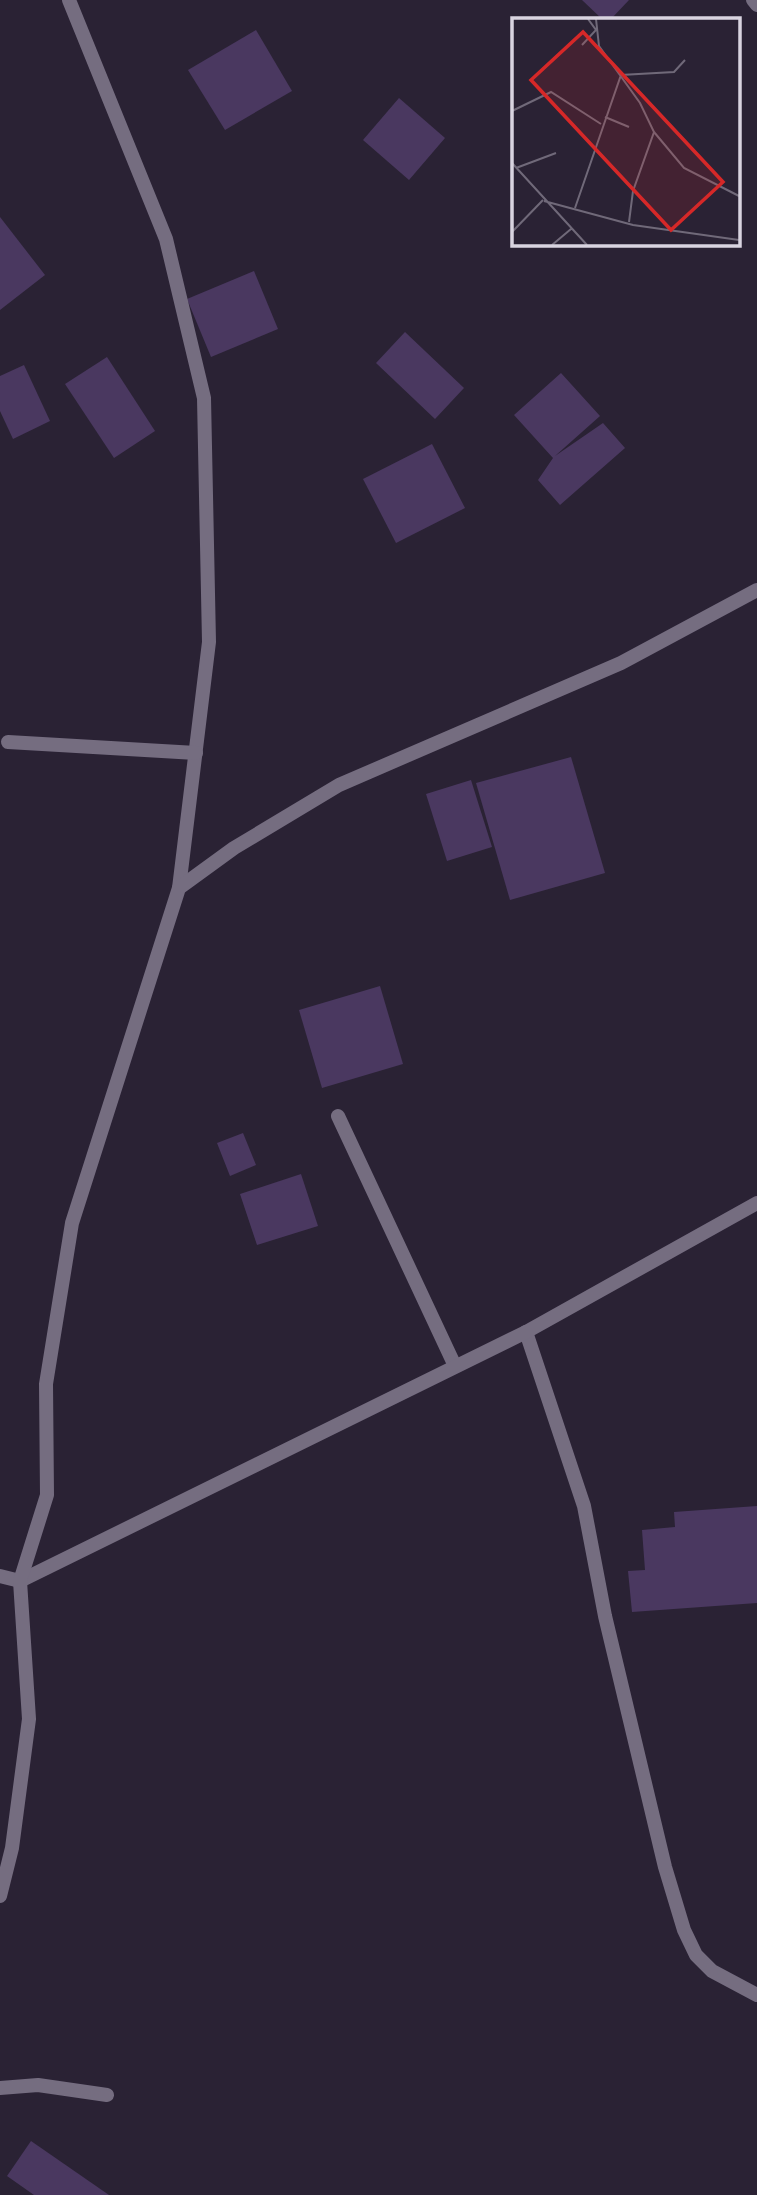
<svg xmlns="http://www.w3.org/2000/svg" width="757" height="2195" font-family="'Libre Baskerville',serif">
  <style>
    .building { fill: #4a3860 }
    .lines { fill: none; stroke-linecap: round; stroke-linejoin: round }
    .minor { stroke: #756d80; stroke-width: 14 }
    .inset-road { fill: none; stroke: #706979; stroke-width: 2 }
    .view { fill: #d62828; fill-opacity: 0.15; stroke: #d62828; stroke-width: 3.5 }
    .inset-edge { fill: none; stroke: #d9d4e0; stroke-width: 3.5 }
  </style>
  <rect width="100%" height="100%" fill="#2a2234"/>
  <!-- building -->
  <g class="building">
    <polygon points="582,0 629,0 611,19 602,19"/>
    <polygon points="256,30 292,91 225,130 188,70"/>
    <polygon points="399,98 445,138 409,180 363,140"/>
    <polygon points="0,217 45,275 0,310"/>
    <polygon points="254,271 278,329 211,357 187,299"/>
    <polygon points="405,332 464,388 435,419 376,363"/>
    <polygon points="107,357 155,431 114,458 65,384"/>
    <polygon points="24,365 50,421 13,439 0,411 0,376"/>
    <polygon points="561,373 600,416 555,456 603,423 625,448 560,505 538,480 553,458 514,415"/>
    <polygon points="432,444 465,508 396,543 363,479"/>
    <polygon points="571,757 605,873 510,900 476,783"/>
    <polygon points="471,780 492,847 447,861 426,794"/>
    <polygon points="380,986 403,1064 322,1088 299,1010"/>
    <polygon points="243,1133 256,1165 230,1176 217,1143"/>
    <polygon points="301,1174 318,1226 257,1245 240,1194"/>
    <polygon points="757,1506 757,1603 632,1612 628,1571 645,1570 642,1530 675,1527 674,1512"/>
    <polygon points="31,2141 109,2195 34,2195 7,2176"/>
  </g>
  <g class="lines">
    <!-- minor -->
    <g class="minor">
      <polyline points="69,0 166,239 204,398 209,642 179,888"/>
      <polyline points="753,0 757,5"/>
      <polyline points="8,742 196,753"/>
      <polyline points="338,1116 455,1366"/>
      <polyline points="526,1332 584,1506 605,1616 665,1867 684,1930 696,1955 712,1971 757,1995"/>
      <polyline points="0,1576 20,1581 526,1332 757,1203"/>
      <polyline points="0,1896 12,1848 29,1719 20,1581 47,1495 46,1384 72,1223 179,888 234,848 339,785 621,663 757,590"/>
      <polyline points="0,2088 38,2085 107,2095"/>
    </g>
  </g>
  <!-- overview -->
  <g transform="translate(512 18)">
    <rect width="228" height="228" fill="#2a2234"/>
    <path class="inset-road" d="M84,1L87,28L128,85L142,114L121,173L117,204M70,27L84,12L76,1M0,93L39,74L89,106M93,99L117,109M142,114L172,150L227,178M0,145L75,227M4,150L44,135M32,183L121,207L227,222M63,190L109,57L162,54L173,42M0,214L31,182M40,227L59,211"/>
    <path class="view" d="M71,14L211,164L159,212L19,62Z"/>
    <rect width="228" height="228" class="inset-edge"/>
  </g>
</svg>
